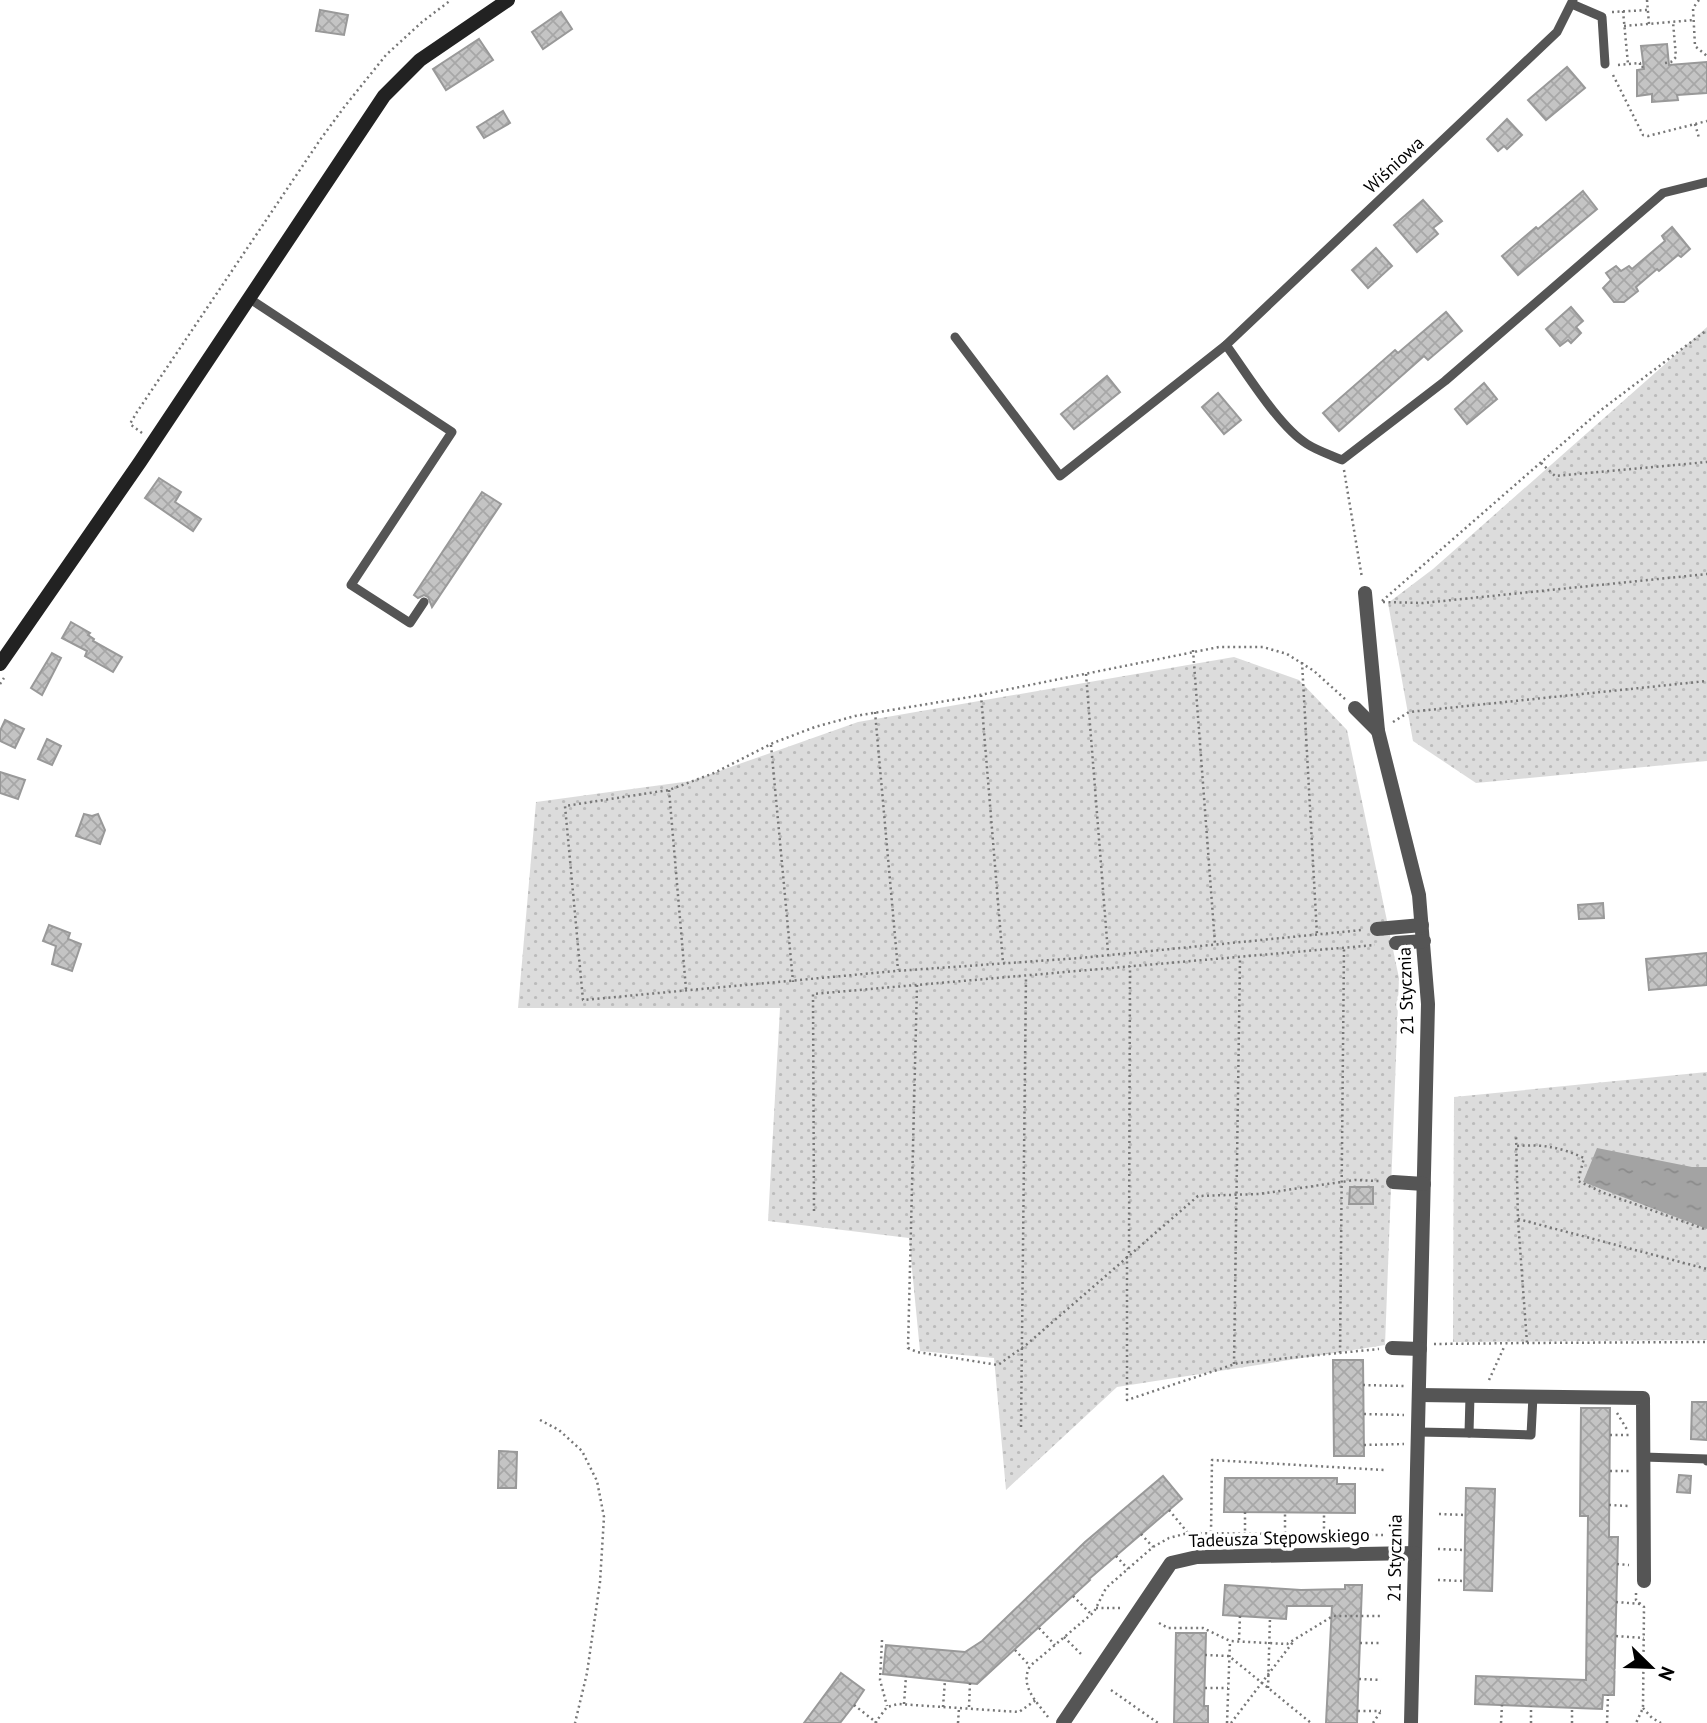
<svg xmlns="http://www.w3.org/2000/svg" width="1707" height="1723" font-family="'PT Sans',sans-serif">
  <style>
    .park { fill: url(#park-dots) }
    .water { fill: url(#water-ripples) }
    .building { fill: url(#building-cross-hatch); stroke: #999; stroke-width: 2 }
    .lines { fill: none; stroke-linecap: round; stroke-linejoin: round }
    .path { stroke: #777; stroke-width: 2.5; stroke-dasharray: 2 3.5; stroke-linecap: butt }
    .lane { stroke: #555; stroke-width: 9 }
    .street { stroke: #555; stroke-width: 14 }
    .secondary { stroke: #222; stroke-width: 14 }
    .labels { text-anchor: middle; stroke-width: 7; stroke-linejoin: round; paint-order: stroke }
    .street-label { font-size: 18px; fill: #000; stroke: #fff }
  </style>
  <defs>
    <pattern id="park-dots" width="8" height="8" patternUnits="userSpaceOnUse" patternTransform="scale(1.75)"><rect width="8" height="8" fill="#dcdcdc"/><path d="M2 2h.1M6 6h.1" fill="none" stroke="#bbb" stroke-width="1.8" stroke-linecap="round"/></pattern>
    <pattern id="water-ripples" width="26" height="14" patternUnits="userSpaceOnUse" patternTransform="scale(1.75)"><rect width="26" height="14" fill="#a3a3a3"/><path d="M2 4q2-2 4 0t4 0M15 11q2-2 4 0t4 0" fill="none" stroke="#8b8b8b"/></pattern>
    <pattern id="building-cross-hatch" width="8" height="8" patternUnits="userSpaceOnUse" patternTransform="scale(1.75)"><rect width="8" height="8" fill="#c4c4c4"/><path d="M0 0l8 8M0 8l8-8" fill="none" stroke="#a7a7a7"/></pattern>
  </defs>
  <rect width="100%" height="100%" fill="#fff"/>
  <!-- park -->
  <g class="park">
    <polygon points="1707,327 1707,761 1476,783 1413,741 1388,603 1433,569"/>
    <polygon points="1234,657 1299,680 1347,730 1399,978 1385,1345 1117,1387 1006,1490 994,1358 920,1351 909,1238 768,1221 780,1008 518,1008 536,802 691,781 858,722"/>
    <polygon points="1707,1072 1707,1340 1453,1342 1454,1097"/>
  </g>
  <!-- water -->
  <polygon class="water" points="1597,1148 1692,1167 1707,1167 1707,1229 1583,1182"/>
  <!-- building -->
  <g class="building">
    <polygon points="320,10 348,15 344,35 316,31"/>
    <polygon points="561,12 572,29 543,49 532,32"/>
    <polygon points="479,39 493,60 446,90 433,69"/>
    <polygon points="1667,44 1669,65 1707,62 1707,93 1677,95 1678,100 1652,102 1652,94 1637,96 1637,70 1644,69 1641,46"/>
    <polygon points="1567,67 1585,88 1546,120 1528,100"/>
    <polygon points="503,111 510,123 484,138 477,127"/>
    <polygon points="1507,119 1522,135 1507,149 1504,146 1498,151 1487,139"/>
    <polygon points="1583,191 1597,209 1518,275 1502,256 1536,227 1538,229"/>
    <polygon points="1423,200 1442,221 1433,228 1438,234 1417,252 1394,225"/>
    <polygon points="1672,227 1690,249 1681,257 1678,255 1659,271 1657,269 1636,287 1638,291 1624,302 1614,302 1603,288 1611,280 1606,273 1616,266 1621,271 1629,266 1632,269 1665,241 1662,236"/>
    <polygon points="1376,248 1392,266 1368,288 1352,270"/>
    <polygon points="1571,307 1583,321 1576,327 1581,333 1571,343 1568,340 1560,346 1546,329"/>
    <polygon points="1446,312 1462,331 1428,360 1424,356 1339,431 1323,413 1395,350 1398,353"/>
    <polygon points="1107,376 1120,392 1074,429 1061,414"/>
    <polygon points="1484,383 1497,399 1467,424 1455,409"/>
    <polygon points="1218,393 1241,420 1224,434 1202,407"/>
    <polygon points="159,478 181,492 175,502 201,519 193,531 145,498"/>
    <polygon points="482,492 501,504 432,607 428,597 424,595 418,598 414,595"/>
    <polygon points="71,622 90,633 88,635 94,639 93,641 122,657 113,672 85,656 87,651 62,638"/>
    <polygon points="52,653 61,658 42,695 31,688"/>
    <polygon points="5,720 24,729 15,748 0,741 0,731"/>
    <polygon points="47,739 61,746 52,765 38,759"/>
    <polygon points="0,772 25,780 18,799 0,793"/>
    <polygon points="84,814 92,816 98,814 105,830 100,844 76,836"/>
    <polygon points="1603,903 1604,918 1579,919 1578,905"/>
    <polygon points="49,925 70,933 68,939 81,944 72,971 52,964 56,946 43,941"/>
    <polygon points="1707,953 1707,985 1649,990 1646,959"/>
    <polygon points="1350,1187 1373,1187 1373,1204 1349,1204"/>
    <polygon points="1333,1360 1363,1360 1364,1456 1334,1456"/>
    <polygon points="1692,1402 1707,1402 1707,1440 1691,1439"/>
    <polygon points="1581,1408 1610,1408 1609,1537 1618,1537 1614,1695 1603,1695 1602,1709 1475,1704 1476,1676 1586,1680 1588,1516 1580,1516"/>
    <polygon points="499,1451 517,1452 516,1488 498,1488"/>
    <polygon points="1679,1475 1691,1476 1690,1493 1677,1492"/>
    <polygon points="1163,1476 1182,1499 1089,1579 1090,1580 977,1684 883,1674 886,1645 965,1652 982,1641 1085,1542"/>
    <polygon points="1225,1478 1337,1478 1337,1484 1355,1484 1355,1513 1224,1512"/>
    <polygon points="1466,1488 1495,1489 1492,1591 1464,1590"/>
    <polygon points="1225,1585 1301,1590 1345,1589 1345,1585 1362,1585 1357,1723 1326,1723 1332,1606 1287,1606 1286,1619 1223,1615"/>
    <polygon points="1176,1633 1206,1633 1204,1706 1208,1706 1208,1723 1174,1723"/>
    <polygon points="841,1673 864,1690 854,1705 840,1723 804,1723"/>
  </g>
  <g class="lines">
    <!-- path -->
    <g class="path">
      <polyline points="1647,0 1649,24"/>
      <polyline points="1699,0 1693,8 1695,46 1707,56"/>
      <polyline points="1623,11 1628,64"/>
      <polyline points="1612,12 1647,10"/>
      <polyline points="1624,26 1694,20"/>
      <polyline points="1665,63 1671,62 1676,57 1673,22"/>
      <polyline points="1618,65 1640,63 1640,67 1646,67"/>
      <polyline points="1613,75 1643,135 1648,136 1707,121"/>
      <polyline points="1695,124 1699,138"/>
      <polyline points="142,433 130,424 137,412 320,140 345,106 386,55 422,22 451,0"/>
      <polyline points="1541,463 1555,476 1707,462"/>
      <polyline points="1344,470 1362,578"/>
      <polyline points="1382,601 1601,410 1707,330"/>
      <polyline points="1383,602 1423,603 1707,574"/>
      <polyline points="1193,650 1215,944"/>
      <polyline points="1302,662 1317,935"/>
      <polyline points="1086,674 1108,953"/>
      <polyline points="0,684 4,678"/>
      <polyline points="981,695 1003,963"/>
      <polyline points="1345,699 1314,671 1287,654 1263,647 1219,647 970,697 855,716 815,727 773,743 714,773 669,790 565,806 583,1000 896,971 1080,958 1362,930"/>
      <polyline points="875,712 898,970"/>
      <polyline points="1393,722 1409,712 1707,681"/>
      <polyline points="771,745 793,982"/>
      <polyline points="669,790 686,989"/>
      <polyline points="917,985 908,1348 917,1352 998,1365 1026,1345 1198,1196 1259,1194 1355,1180 1379,1181"/>
      <path d="M1517,1146C1544,1144 1559,1147 1584,1158L1578,1181L1604,1193L1707,1230"/>
      <polyline points="814,1211 813,994 1375,945"/>
      <polyline points="1518,1219 1707,1269"/>
      <polyline points="1129,1253 1130,966"/>
      <polyline points="1127,1256 1127,1400 1238,1363 1379,1349"/>
      <polyline points="1527,1343 1707,1342"/>
      <polyline points="1434,1344 1527,1343 1518,1220 1516,1134"/>
      <polyline points="1340,1353 1344,948"/>
      <polyline points="1234,1364 1240,958"/>
      <polyline points="1489,1380 1505,1345"/>
      <polyline points="1363,1385 1405,1386"/>
      <polyline points="1617,1413 1628,1431"/>
      <polyline points="1364,1414 1404,1415"/>
      <polyline points="540,1420 559,1430 582,1451 597,1481 604,1517 600,1582 587,1673 575,1723"/>
      <polyline points="1021,1427 1026,976"/>
      <polyline points="1610,1435 1629,1435"/>
      <polyline points="1364,1445 1404,1444"/>
      <polyline points="1610,1471 1629,1471"/>
      <polyline points="1609,1505 1629,1506"/>
      <polyline points="1169,1510 1188,1533"/>
      <polyline points="1245,1512 1245,1533"/>
      <polyline points="1439,1514 1466,1515"/>
      <polyline points="1285,1533 1285,1512"/>
      <polyline points="1141,1534 1153,1547"/>
      <polyline points="1324,1534 1324,1512"/>
      <polyline points="1209,1543 1211,1533 1212,1460 1384,1470"/>
      <polyline points="1438,1549 1465,1550"/>
      <polyline points="1116,1556 1128,1569"/>
      <polyline points="1617,1564 1629,1565"/>
      <polyline points="1438,1580 1464,1581"/>
      <polyline points="1636,1593 1636,1600 1644,1607 1643,1708 1636,1723"/>
      <polyline points="1073,1596 1091,1614"/>
      <polyline points="1616,1602 1641,1604"/>
      <polyline points="1096,1608 1120,1608"/>
      <polyline points="1159,1623 1168,1628 1203,1628 1230,1641 1287,1644 1333,1616 1383,1616"/>
      <polyline points="1039,1628 1055,1645"/>
      <polyline points="1616,1636 1644,1638"/>
      <polyline points="1064,1637 1081,1654"/>
      <polyline points="882,1640 880,1680 887,1706"/>
      <polyline points="1239,1640 1240,1616"/>
      <polyline points="1360,1643 1382,1643"/>
      <polyline points="1015,1650 1030,1666"/>
      <polyline points="1205,1655 1229,1656 1311,1723"/>
      <polyline points="1359,1679 1381,1680"/>
      <polyline points="1205,1688 1228,1688"/>
      <polyline points="1268,1688 1270,1618"/>
      <polyline points="1111,1690 1158,1723"/>
      <polyline points="904,1704 906,1676"/>
      <polyline points="854,1705 877,1723"/>
      <polyline points="943,1707 945,1680"/>
      <polyline points="969,1707 970,1683"/>
      <polyline points="1643,1708 1652,1718 1661,1723"/>
      <polyline points="1358,1711 1381,1711"/>
      <path d="M1048,1717C1037,1702 1019,1686 1030,1666L1094,1612L1106,1588L1153,1547L1169,1538L1188,1533L1383,1535"/>
      <polyline points="875,1723 887,1707 898,1704 1019,1712 1036,1700"/>
      <polyline points="958,1723 959,1708"/>
      <polyline points="1227,1723 1230,1641"/>
      <polyline points="1231,1723 1293,1642"/>
      <polyline points="1373,1723 1381,1711"/>
      <polyline points="1501,1723 1502,1705"/>
      <polyline points="1531,1723 1531,1706"/>
      <polyline points="1572,1723 1572,1708"/>
      <polyline points="1607,1723 1608,1695"/>
    </g>
    <!-- lane -->
    <g class="lane">
      <polyline points="1572,4 1602,17 1605,64"/>
      <polyline points="250,299 452,432 351,585 410,623 424,602"/>
      <polyline points="955,337 1060,476 1226,345 1557,32 1573,0"/>
      <path d="M1226,345C1246,372 1279,427 1307,444C1318,451 1331,455 1342,460L1445,381L1663,193L1707,182"/>
      <polyline points="1418,1432 1469,1433 1470,1396"/>
      <polyline points="1469,1433 1531,1435 1533,1396"/>
      <polyline points="1643,1457 1707,1459 1707,1461"/>
    </g>
    <!-- street -->
    <g class="street">
      <polyline points="1365,593 1378,731 1419,895 1428,1004 1411,1723"/>
      <polyline points="1355,708 1378,731"/>
      <polyline points="1377,929 1422,925"/>
      <polyline points="1396,943 1424,941"/>
      <polyline points="1393,1182 1424,1184"/>
      <polyline points="1392,1348 1420,1349"/>
      <polyline points="1419,1395 1643,1398 1644,1581"/>
      <polyline points="1063,1723 1171,1563 1197,1557 1415,1553"/>
    </g>
    <!-- secondary -->
    <polyline class="secondary" points="0,664 140,462 384,96 420,60 508,0"/>
  </g>
  <g class="labels">
    <!-- street labels -->
    <g class="street-label">
      <text transform="translate(1394 165) rotate(-43)" y="6">Wiśniowa</text>
      <text transform="translate(1406 991) rotate(-92)" y="6">21 Stycznia</text>
      <text transform="translate(1279 1538) rotate(-2)" y="6">Tadeusza Stępowskiego</text>
      <text transform="translate(1395 1558) rotate(-89)" y="6">21 Stycznia</text>
    </g>
  </g>
  <!-- north arrow -->
  <g transform="translate(1651 1667) rotate(113)" stroke="#ffffff" stroke-width="5" paint-order="stroke">
  <path d="M0-5L12 26L0 18L-12 26Z" fill="#000000"/>
  <text y="-10" font-size="19" font-weight="bold" text-anchor="middle" fill="#000000">N</text>
  </g>
</svg>
